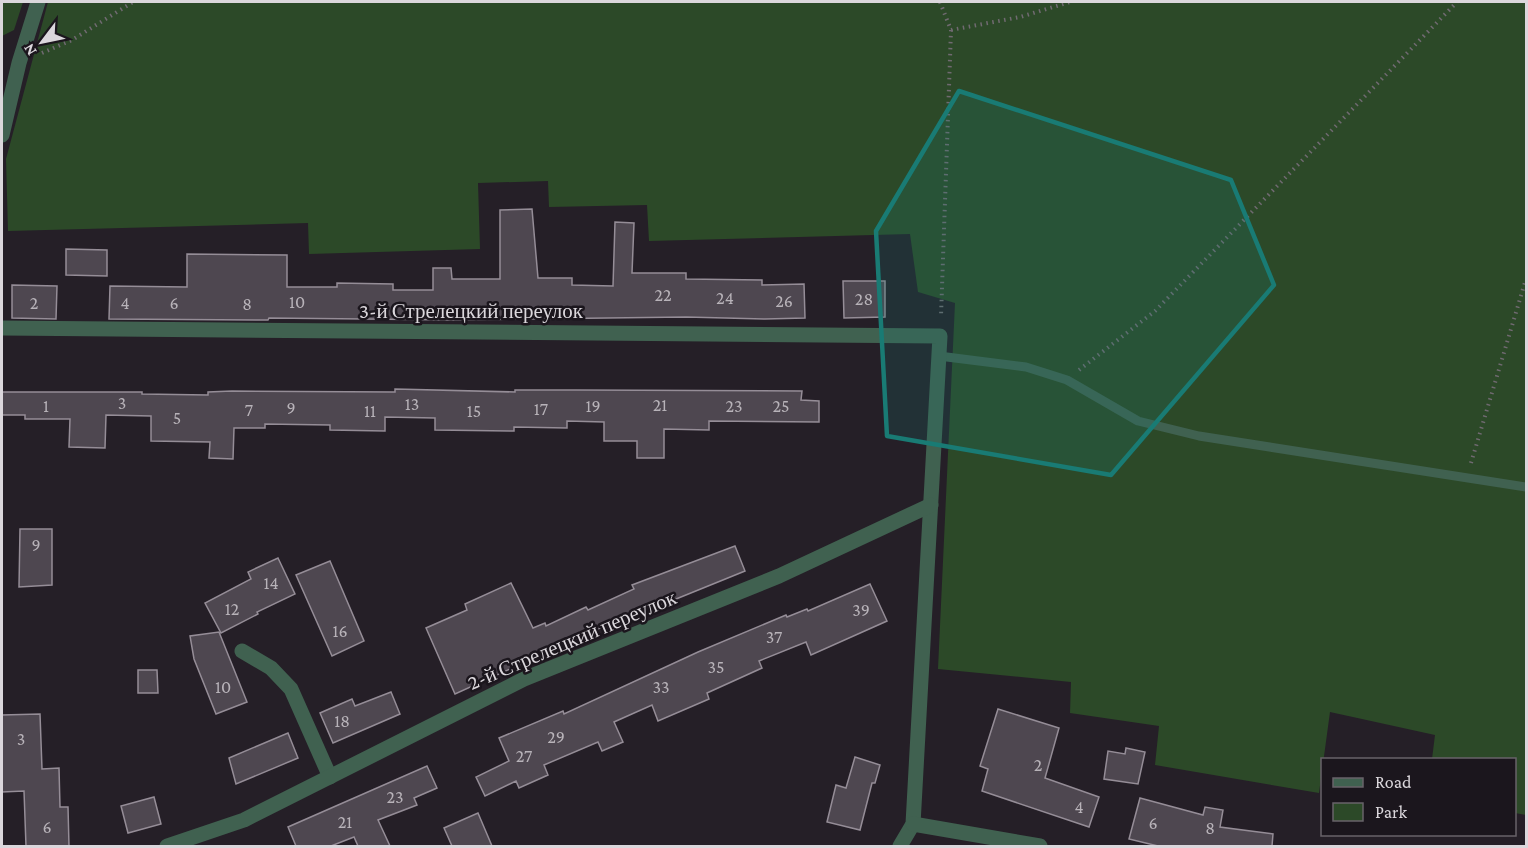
<svg xmlns="http://www.w3.org/2000/svg" width="1528" height="848" font-family="'Crimson Pro',serif">
  <style>
    .green { fill: #2c4928 }
    .building { fill: #4e4750; stroke: #958d97; stroke-width: 1.5 }
    .lines { fill: none; stroke-linecap: round; stroke-linejoin: round }
    .path { stroke: #706a71; stroke-width: 4; stroke-dasharray: 1.5 4.5; stroke-linecap: butt }
    .service { stroke: #406150; stroke-width: 9 }
    .minor { stroke: #406150; stroke-width: 15 }
    .marked { fill: #197b74; fill-opacity: 0.2; stroke: #197b74; stroke-width: 4.5; stroke-linejoin: round }
    .labels { text-anchor: middle; stroke-width: 5; stroke-linejoin: round; paint-order: stroke }
    .number-label { font-size: 18px; fill: #b8b3b9 }
    .street-label { font-size: 21px; fill: #dbd7dc; stroke: #1b161d }
  </style>
  <rect width="100%" height="100%" fill="#251f27"/>
  <!-- green -->
  <g class="green">
    <polygon points="2,2 23,2 14,30 2,36"/>
    <polygon points="48,2 1526,2 1526,815 1515,813 1514,760 1432,759 1435,735 1330,712 1319,793 1155,765 1159,726 1070,713 1071,682 938,669 955,303 918,292 910,234 649,241 647,205 549,207 548,181 478,183 480,249 309,254 308,223 8,231 6,159"/>
  </g>
  <!-- building -->
  <g class="building">
    <polygon points="532,209 538,278 572,278 572,285 613,286 615,222 634,223 632,273 686,273 686,279 762,280 762,285 804,284 805,318 765,319 686,317 459,320 269,318 268,320 109,319 110,286 187,287 187,254 287,255 287,287 337,287 337,283 393,284 393,290 433,290 433,268 451,268 452,279 500,279 500,210"/>
    <polygon points="66,249 107,250 107,276 66,275"/>
    <polygon points="843,281 885,281 885,317 844,318"/>
    <polygon points="12,285 57,286 56,319 12,318"/>
    <polygon points="395,389 515,392 515,390 576,390 802,391 801,400 819,401 819,422 709,421 709,430 664,429 664,458 637,458 637,441 604,441 604,422 567,421 567,428 514,427 514,431 435,430 435,418 385,417 385,431 330,430 330,425 265,424 265,428 234,428 233,459 209,458 210,442 151,441 151,416 106,415 105,448 69,447 70,419 25,419 25,415 2,415 2,392 142,392 142,394 208,395 208,392 232,391 395,392"/>
    <polygon points="20,529 52,529 52,585 19,587"/>
    <polygon points="735,546 745,571 612,625 611,623 455,694 426,628 467,610 465,604 511,583 533,628 545,623 546,626 586,607 588,610 634,589 632,585"/>
    <polygon points="278,558 295,594 257,612 258,614 221,633 205,603 251,579 248,572"/>
    <polygon points="330,561 364,641 332,656 296,575"/>
    <polygon points="870,584 887,621 811,655 806,642 759,661 762,668 707,693 709,699 658,721 652,705 614,722 623,742 602,751 598,742 544,765 548,775 519,788 516,781 485,796 476,777 509,761 499,738 563,711 564,714 698,652 786,615 787,617 807,609 808,611"/>
    <polygon points="219,632 247,702 216,714 194,659 190,636"/>
    <polygon points="138,670 157,670 158,693 138,693"/>
    <polygon points="391,692 400,714 333,743 320,713 352,699 355,706"/>
    <polygon points="998,709 1059,728 1045,778 1099,797 1089,827 982,791 988,769 980,766"/>
    <polygon points="40,714 42,769 59,768 60,807 68,807 69,846 26,846 24,791 2,792 2,715"/>
    <polygon points="288,733 298,758 236,784 229,758"/>
    <polygon points="1126,748 1145,752 1138,784 1104,779 1108,751 1125,754"/>
    <polygon points="855,757 880,765 875,783 872,783 860,830 827,822 836,785 846,788"/>
    <polygon points="427,766 437,788 414,798 417,805 378,820 390,846 358,846 354,837 331,846 296,846 288,827"/>
    <polygon points="154,797 161,824 128,833 121,806"/>
    <polygon points="1140,798 1203,815 1205,807 1223,810 1220,827 1273,834 1272,846 1158,846 1129,839"/>
    <polygon points="478,813 492,846 452,846 444,828"/>
  </g>
  <g class="lines">
    <!-- path -->
    <g class="path">
      <polyline points="940,2 951,30 941,316"/>
      <polyline points="951,30 1020,17 1070,2"/>
      <polyline points="42,53 72,40 133,2"/>
      <polyline points="1079,370 1155,311 1457,2"/>
      <polyline points="1471,463 1526,279"/>
    </g>
    <!-- service -->
    <polyline class="service" points="939,356 1026,367 1067,380 1138,421 1199,436 1526,487"/>
    <!-- minor -->
    <g class="minor">
      <polyline points="2,135 19,63 38,2"/>
      <polyline points="2,328 940,336 913,824 900,846"/>
      <polyline points="242,651 271,668 291,689 330,777"/>
      <polyline points="913,824 1040,846"/>
      <polyline points="167,846 244,820 524,679 779,576 931,505"/>
    </g>
  </g>
  <!-- marked area -->
  <path class="marked" d="M959,91L1231,180L1274,285L1111,475L887,436L876,231Z"/>
  <g class="labels">
    <!-- number labels -->
    <g class="number-label">
      <text x="663" y="301">22</text>
      <text x="725" y="304">24</text>
      <text x="864" y="305">28</text>
      <text x="784" y="307">26</text>
      <text x="297" y="308">10</text>
      <text x="34" y="309">2</text>
      <text x="125" y="309">4</text>
      <text x="174" y="309">6</text>
      <text x="247" y="310">8</text>
      <text x="122" y="409">3</text>
      <text x="412" y="410">13</text>
      <text x="660" y="411">21</text>
      <text x="46" y="412">1</text>
      <text x="593" y="412">19</text>
      <text x="734" y="412">23</text>
      <text x="781" y="412">25</text>
      <text x="291" y="414">9</text>
      <text x="541" y="415">17</text>
      <text x="249" y="416">7</text>
      <text x="370" y="417">11</text>
      <text x="474" y="417">15</text>
      <text x="177" y="424">5</text>
      <text x="36" y="551">9</text>
      <text x="271" y="589">14</text>
      <text x="232" y="615">12</text>
      <text x="861" y="616">39</text>
      <text x="340" y="637">16</text>
      <text x="774" y="643">37</text>
      <text x="716" y="673">35</text>
      <text x="223" y="693">10</text>
      <text x="661" y="693">33</text>
      <text x="342" y="727">18</text>
      <text x="556" y="743">29</text>
      <text x="21" y="745">3</text>
      <text x="524" y="762">27</text>
      <text x="1038" y="771">2</text>
      <text x="395" y="803">23</text>
      <text x="1079" y="813">4</text>
      <text x="345" y="828">21</text>
      <text x="1153" y="829">6</text>
      <text x="47" y="833">6</text>
      <text x="1210" y="834">8</text>
    </g>
    <!-- street labels -->
    <g class="street-label">
      <text x="471" y="318">3-й Стрелецкий переулок</text>
      <text transform="translate(572 640) rotate(-23)" y="7">2-й Стрелецкий переулок</text>
    </g>
  </g>
  <!-- border -->
  <rect width="1528" height="848" fill="none" stroke="#dbd7dc" stroke-width="6"/>
  <!-- legend -->
  <rect x="1321" y="758" width="195" height="78" fill="#1b161d" stroke="#686369" stroke-width="1.5"/>
  <rect x="1333" y="778" width="30" height="9" fill="#406150" stroke="#686369" stroke-width="1.5"/>
  <text x="1375" y="788" font-size="18" fill="#dbd7dc">Road</text>
  <rect x="1333" y="803" width="30" height="18" fill="#2c4928" stroke="#686369" stroke-width="1.5"/>
  <text x="1375" y="818" font-size="18" fill="#dbd7dc">Park</text>
  <!-- north arrow -->
  <g transform="translate(42 42) rotate(238)" stroke="#1b161d" stroke-width="4.5" paint-order="stroke">
  <path d="M0-4.5L10 22L0 15L-10 22Z" fill="#dbd7dc"/>
  <text y="-9" font-size="16" font-weight="bold" text-anchor="middle" fill="#dbd7dc">N</text>
  </g>
</svg>
